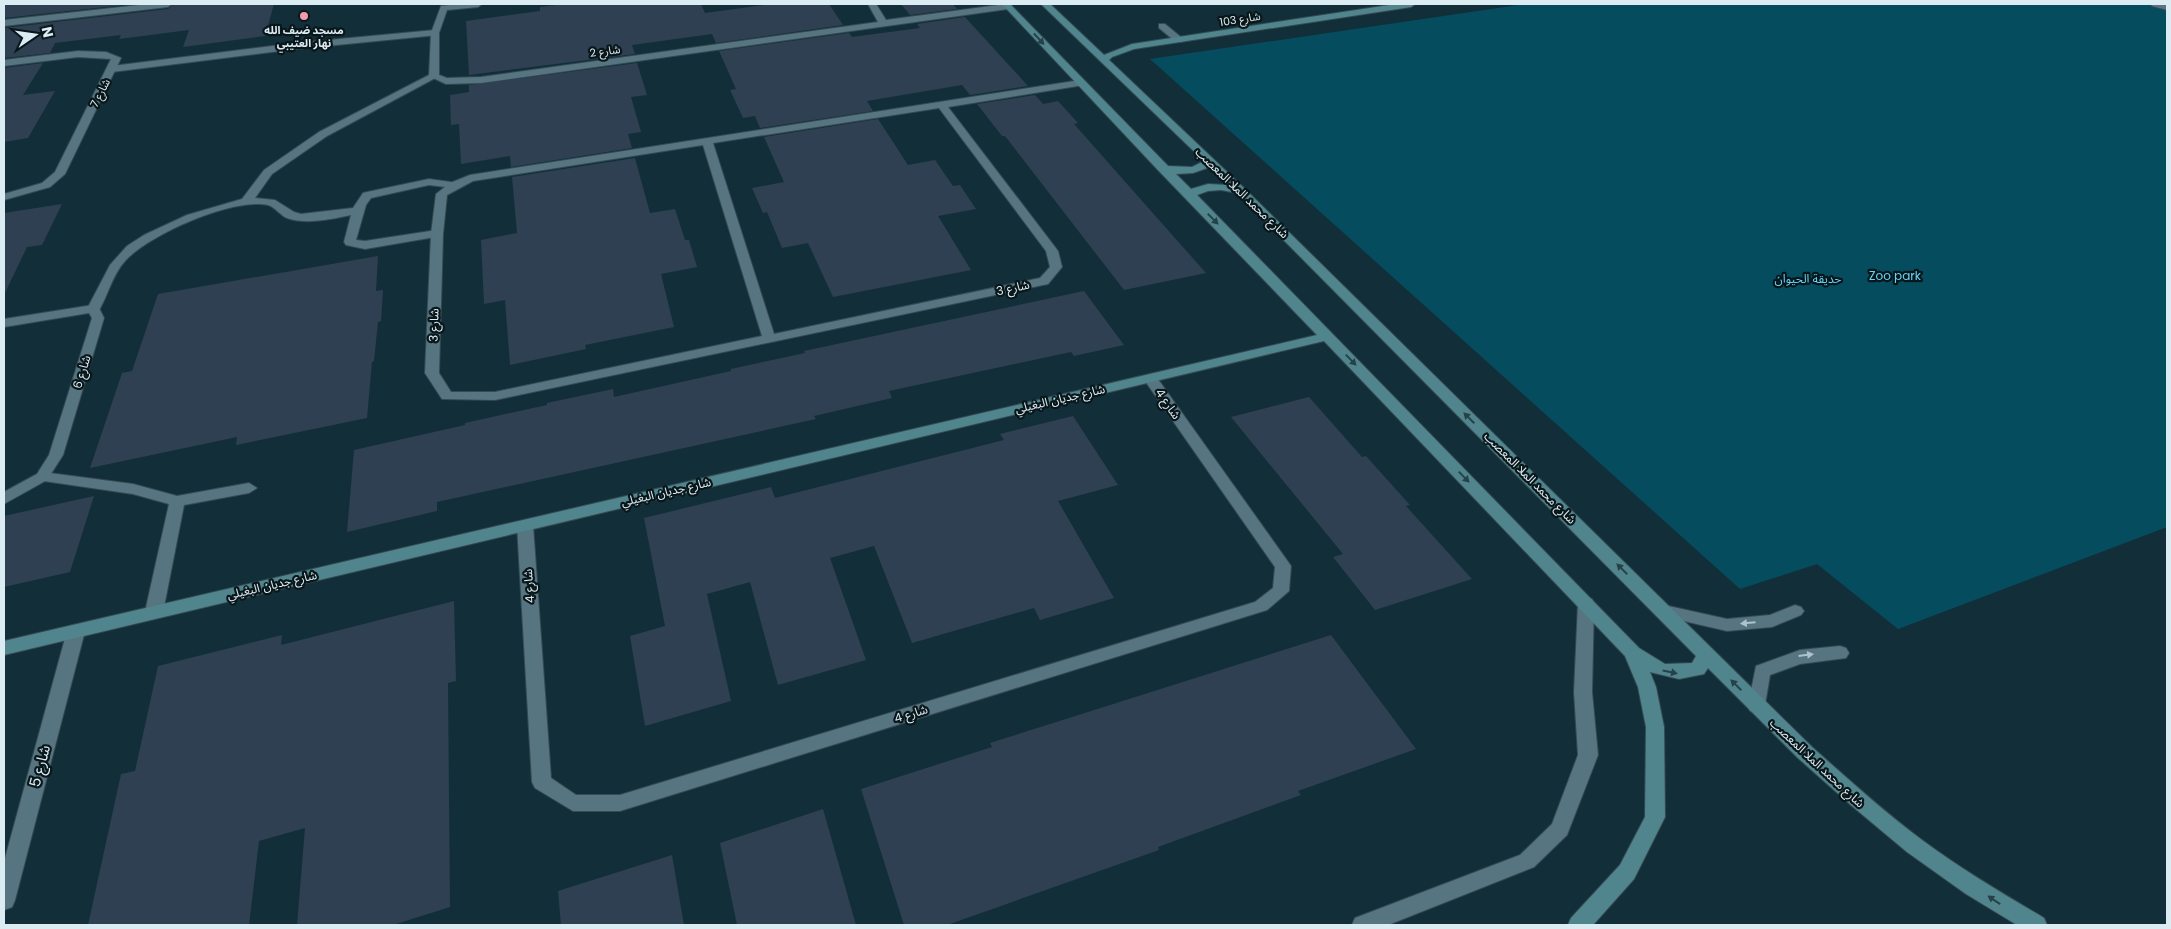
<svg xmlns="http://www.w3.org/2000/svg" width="2171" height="929" font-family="Poppins,'Noto Sans Arabic',sans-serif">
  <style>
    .green { fill: #054c5f }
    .building { fill: #2e4052 }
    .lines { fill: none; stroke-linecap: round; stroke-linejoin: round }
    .lane-casing { stroke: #354a53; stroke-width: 2 }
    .street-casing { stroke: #354a53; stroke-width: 2 }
    .secondary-casing { stroke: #354a53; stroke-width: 2 }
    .lane { fill: #577581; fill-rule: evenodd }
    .street { fill: #577581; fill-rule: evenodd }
    .secondary { fill: #51858d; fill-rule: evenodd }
    .oneway { fill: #264248 }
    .oneway2 { fill: #adc2cb }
    .poi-dot { fill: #f19ab2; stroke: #09161a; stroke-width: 2 }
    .labels { text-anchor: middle; stroke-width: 4.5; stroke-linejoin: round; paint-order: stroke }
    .far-street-label { font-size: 11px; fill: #dcecf3; stroke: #09161a }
    .far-poi-label { font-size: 11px; font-weight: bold; fill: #dcecf3; stroke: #09161a }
    .street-label { font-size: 12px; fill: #dcecf3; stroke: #09161a }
    .park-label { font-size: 12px; fill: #65d4f9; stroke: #09161a }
    .near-street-label { font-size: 15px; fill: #dcecf3; stroke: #09161a }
  </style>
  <rect width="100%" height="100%" fill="#122f39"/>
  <!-- green -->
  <polygon class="green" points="1525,4 2167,4 2167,527 1898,629 1817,564 1740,589 1150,59"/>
  <!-- building -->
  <g class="building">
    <polygon points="4,4 133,4 4,18"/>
    <polygon points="174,4 274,4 265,36 183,47 189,30 119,39 121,35 55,43 50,53 4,58 4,28 168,9"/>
    <polygon points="564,4 701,4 705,13 772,4 829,4 843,25 716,43 712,34 632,45 635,54 469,75 466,21 540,11 540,7"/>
    <polygon points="901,4 953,4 957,9 910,15"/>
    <polygon points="965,17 1028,86 970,95 962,85 867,101 873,111 760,128 755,116 743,118 730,90 736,89 719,51 849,33 852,37 920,28 917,24"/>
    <polygon points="43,63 23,95 55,91 28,138 4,142 4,68"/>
    <polygon points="637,63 647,95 631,97 641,132 628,134 632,148 511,167 510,156 461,164 459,124 451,125 450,95 469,92 469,85"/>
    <polygon points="1035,95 1043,104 1058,101 1078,123 1074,124 1206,273 1124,290 1005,136 1002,136 977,104"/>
    <polygon points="878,119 908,165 935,160 953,186 960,185 976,209 938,216 971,270 833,297 808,243 782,248 767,212 763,213 752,188 784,182 764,137"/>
    <polygon points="635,158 650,213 675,209 685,240 689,240 697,267 661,274 674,327 585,345 586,349 510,365 505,300 484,304 481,240 517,233 512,177"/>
    <polygon points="62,204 42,245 27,247 4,295 4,213"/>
    <polygon points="378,256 376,291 383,290 381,321 378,322 374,361 372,362 367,418 236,445 237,437 90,468 122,373 132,371 158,294"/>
    <polygon points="1084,291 1124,345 1074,356 1071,352 889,391 892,398 814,416 816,419 437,502 437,511 347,532 354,450 465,425 465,423 547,405 547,403 613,389 614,397 731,371 731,369 805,353 804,351"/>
    <polygon points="1309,397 1362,457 1366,456 1410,505 1406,506 1472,579 1375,610 1333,557 1343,554 1231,417"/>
    <polygon points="1073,416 1118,485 1058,501 1114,598 1040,620 1034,608 912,643 874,546 830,558 866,660 778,685 750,582 707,594 731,701 645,726 630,636 665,626 644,518 771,487 775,498 1004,440 1000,434"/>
    <polygon points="94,496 70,572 4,587 4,516"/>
    <polygon points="454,601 456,681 448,683 450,907 393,925 297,925 305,828 259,841 249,925 88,925 121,774 135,771 158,666 282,635 281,645"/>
    <polygon points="1331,635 1416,749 1298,791 1301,795 1158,847 1159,850 947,925 904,925 861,789 992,747 990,743"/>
    <polygon points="823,809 856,925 737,925 720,843"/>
    <polygon points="672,855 684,925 561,925 558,891"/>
  </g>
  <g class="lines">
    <!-- lane casing -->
    <g class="lane-casing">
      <g id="lane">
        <polygon points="1159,24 1165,24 1182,38 1182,42 1176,42 1159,28"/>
        <polygon points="435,30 438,31 438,35 296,49 112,72 107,69 112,66 296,43"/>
        <path d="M431,74L439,76L327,136L272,174L255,198L275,200L294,212L301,214L353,208L363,193L367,192L429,179L458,183L459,185L454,188L429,185L371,198L366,205L356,240L365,241L437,230L443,234L441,236L365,249L346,245L344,242L351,215C332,219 306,225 287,218C280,215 275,207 268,205C233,197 148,235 125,261C112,275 108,296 98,312H88L87,309L110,265L127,246L144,235L187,215L242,199L264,170L319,132Z"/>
        <polygon points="42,472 133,484 177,496 249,483 257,488 249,493 184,505 163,612 160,616 154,618 148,616 145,612 169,504 133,494 37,480 34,477"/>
        <polygon points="1586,597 1592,599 1594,603 1592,692 1598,755 1567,835 1534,867 1388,925 1352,925 1355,918 1520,855 1552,824 1578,755 1574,692 1578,603 1580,599"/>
        <polygon points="1664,605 1727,619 1770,615 1795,605 1801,607 1804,611 1801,615 1772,627 1727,631 1658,615 1655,611 1658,607"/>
        <polygon points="1840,646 1846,648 1849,653 1846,658 1800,664 1770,675 1764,711 1757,713 1750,711 1748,706 1756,666 1800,650"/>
      </g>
    </g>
    <!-- street casing -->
    <g class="street-casing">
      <g id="street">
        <polygon points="148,4 172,4 168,7 4,26 4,20"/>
        <polygon points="459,4 482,4 478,7 447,10 439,33 439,75 447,78 481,77 878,22 868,4 876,4 886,20 1006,4 1012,6 1008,9 481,83 446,84 429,76 431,33 441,6"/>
        <polygon points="2151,4 2167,5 2167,10 2152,6"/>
        <polygon points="78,51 106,52 121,58 65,174 50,187 4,200 4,194 42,183 55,172 111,59 78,57 4,66 4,60"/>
        <path d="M1081,80L1084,81V85L948,107L1058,251L1062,267L1048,284L495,400L442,399L425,373L431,234L436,194L450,183L470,175ZM939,108L1046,251L1050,267L1040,278L774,334L713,143ZM703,145L762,336L495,392H451L439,373L443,234L447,195L473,181Z"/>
        <polygon points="93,305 98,306 104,318 63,455 47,480 4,504 4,492 37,474 49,455 92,318 89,313 4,327 4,319"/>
        <polygon points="1150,374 1155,375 1291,566 1289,591 1267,610 620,811 573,811 535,788 532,782 517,525 519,521 531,521 533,525 551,778 576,795 620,795 1255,602 1273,588 1275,567 1143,378"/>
        <polygon points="76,625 82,626 85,631 15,900 12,907 4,910 4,862 67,631 70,626"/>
      </g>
    </g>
    <!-- secondary casing -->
    <g class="secondary-casing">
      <path id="secondary" d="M1002,4H1010L1168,166L1192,167L1204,161L1041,4H1050L1104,55L1132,44L1396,4H1415L1411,7L1134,49L1112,57L1109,60L1245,189L1812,747C1848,779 1883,811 1922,840C1961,869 2002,893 2044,918L2047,925H2017L1966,894L1907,852L1852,806L1798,758L1708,668L1704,674L1679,679L1650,672L1656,687L1664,727L1665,817L1634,879L1593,925H1568L1571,918L1620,865L1645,817L1646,727L1638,687L1625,656L1324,341L4,655V641L1317,335L1157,169ZM1210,167L1228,185L1208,184L1191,189L1176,174L1193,173ZM1221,190L1237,193L1696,656L1692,663L1665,664L1639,648L1197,195L1208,191Z"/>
    </g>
    <!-- lane -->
    <use href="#lane" class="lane"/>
    <!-- street -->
    <use href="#street" class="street"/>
    <!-- secondary -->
    <use href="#secondary" class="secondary"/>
  </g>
  <!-- one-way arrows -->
  <defs><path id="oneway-solid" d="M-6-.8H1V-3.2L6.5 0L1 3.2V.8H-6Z" transform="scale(1.25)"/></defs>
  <g class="oneway">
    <use href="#oneway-solid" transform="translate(1039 39) rotate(47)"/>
    <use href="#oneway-solid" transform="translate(1213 219) rotate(45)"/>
    <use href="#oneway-solid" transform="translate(1351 360) rotate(46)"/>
    <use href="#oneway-solid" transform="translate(1469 418) rotate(-135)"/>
    <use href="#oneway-solid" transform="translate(1464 477) rotate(46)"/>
    <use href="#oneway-solid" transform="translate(1622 569) rotate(-135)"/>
    <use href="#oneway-solid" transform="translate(1670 672) rotate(12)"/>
    <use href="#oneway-solid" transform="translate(1736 685) rotate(-135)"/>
    <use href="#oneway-solid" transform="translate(1994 900) rotate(-146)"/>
  </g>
  <g class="oneway2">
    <use href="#oneway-solid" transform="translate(1748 623) rotate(175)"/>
    <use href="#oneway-solid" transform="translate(1806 655) rotate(-7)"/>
  </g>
  <!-- markers -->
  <circle class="poi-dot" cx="304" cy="16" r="5"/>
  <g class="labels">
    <!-- far-street labels -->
    <g class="far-street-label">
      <text transform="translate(1240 19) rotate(-9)" y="4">شارع 103</text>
      <text transform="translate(605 51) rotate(-8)" y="4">شارع 2</text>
      <text transform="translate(100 93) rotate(-63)" y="4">شارع 7</text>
    </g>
    <!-- far-poi labels -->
    <g class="far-poi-label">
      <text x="304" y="34">مسجد ضيف الله<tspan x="304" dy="13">نهار العتيبي</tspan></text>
    </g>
    <!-- street labels -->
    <g class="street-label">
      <text transform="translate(1242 193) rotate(44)" y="4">شارع محمد الملا المعصب</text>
      <text transform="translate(1013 288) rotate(-12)" y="4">شارع 3</text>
      <text transform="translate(434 325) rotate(-88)" y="4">شارع 3</text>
      <text transform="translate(82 372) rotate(-73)" y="4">شارع 6</text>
      <text transform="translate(1060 399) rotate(-13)" y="4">شارع جديان البغيلي</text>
      <text transform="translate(1168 404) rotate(55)" y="4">شارع 4</text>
      <text transform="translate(1530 478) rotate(45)" y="4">شارع محمد الملا المعصب</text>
      <text transform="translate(666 492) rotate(-13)" y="4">شارع جديان البغيلي</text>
      <text transform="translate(272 585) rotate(-13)" y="4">شارع جديان البغيلي</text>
      <text transform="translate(529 586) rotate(-94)" y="4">شارع 4</text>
      <text transform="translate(911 714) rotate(-17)" y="4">شارع 4</text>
      <text transform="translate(1817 763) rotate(43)" y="4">شارع محمد الملا المعصب</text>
    </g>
    <!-- park labels -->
    <g class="park-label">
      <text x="1895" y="280">Zoo park</text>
      <text x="1808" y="283">حديقة الحيوان</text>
    </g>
    <!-- near-street labels -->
    <g class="near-street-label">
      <text transform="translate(40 766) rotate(-75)" y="5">شارع 5</text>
    </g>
  </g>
  <!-- border -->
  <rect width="2171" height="929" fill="none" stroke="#dcecf3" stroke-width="10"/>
  <!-- north arrow -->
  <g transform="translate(35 35) rotate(77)" stroke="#09161a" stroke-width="4" paint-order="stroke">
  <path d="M0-4L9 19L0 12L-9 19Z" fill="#dcecf3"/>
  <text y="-8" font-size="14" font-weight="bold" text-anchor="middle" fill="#dcecf3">N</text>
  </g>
</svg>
